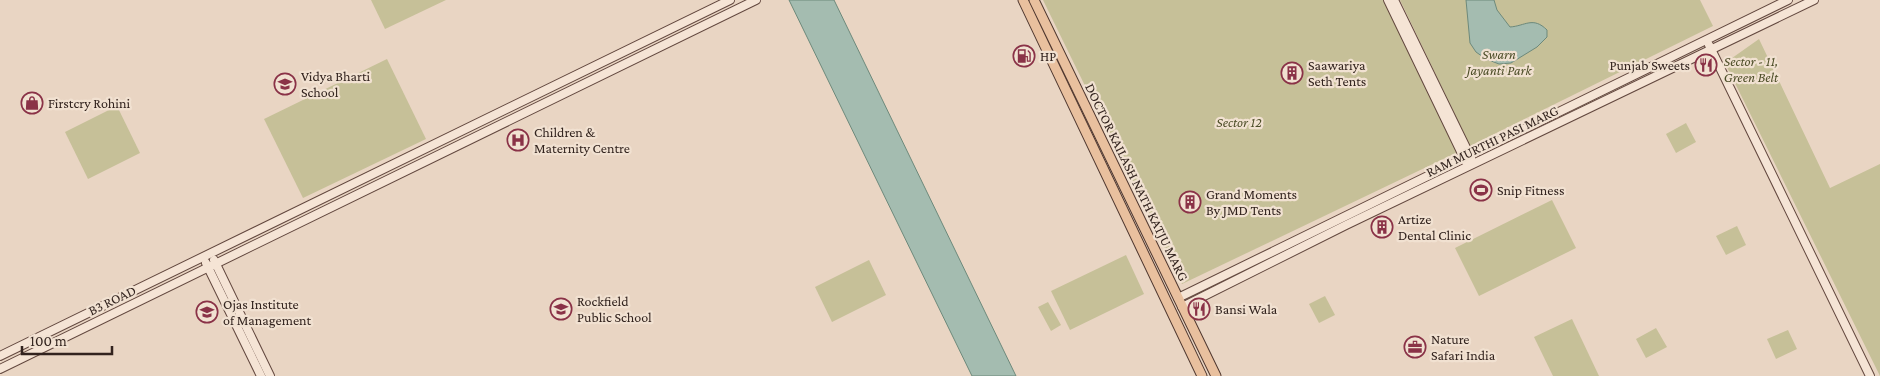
<svg xmlns="http://www.w3.org/2000/svg" width="1880" height="376" font-family="'Crimson Pro',serif">
  <style>
    .green { fill: #c6c098 }
    .water { fill: #a4bcb0; stroke: #6d897b }
    .lines { fill: none; stroke-linecap: round; stroke-linejoin: round }
    .secondary-casing { stroke: #63483f; stroke-width: 10 }
    .primary-casing { stroke: #4f372f; stroke-width: 11 }
    .secondary { stroke: #f5e4d5; stroke-width: 8 }
    .primary { stroke: #e9c09e; stroke-width: 9 }
    .labels { text-anchor: middle; stroke-width: 4.5; stroke-linejoin: round; paint-order: stroke }
    .park-label { font-size: 14px; font-style: italic; fill: #4c4d27; stroke: #f1e1d1 }
    .poi-label { font-size: 14px; fill: #32231e; stroke: #f1e1d1; text-anchor: start }
    .street-label { font-size: 14px; fill: #32231e; stroke: #f1e1d1 }
  </style>
  <rect width="100%" height="100%" fill="#e9d5c3"/>
  <!-- green -->
  <g class="green">
    <polygon points="371,0 446,0 385,29"/>
    <polygon points="1043,0 1386,0 1460,151 1182,284"/>
    <polygon points="1400,0 1700,0 1713,26 1470,146"/>
    <polygon points="1759,39 1830,188 1880,164 1880,376 1725,63"/>
    <polygon points="387,59 426,139 303,198 264,119"/>
    <polygon points="117,106 140,153 88,179 65,132"/>
    <polygon points="1686,123 1696,142 1676,153 1666,134"/>
    <polygon points="1552,200 1576,248 1479,296 1455,248"/>
    <polygon points="1737,226 1746,245 1726,255 1716,236"/>
    <polygon points="1126,255 1144,294 1070,330 1051,291"/>
    <polygon points="869,260 886,295 832,322 815,287"/>
    <polygon points="1325,296 1335,315 1319,323 1309,304"/>
    <polygon points="1048,302 1061,325 1051,331 1038,307"/>
    <polygon points="1572,319 1599,376 1553,376 1534,337"/>
    <polygon points="1656,328 1667,347 1646,358 1636,339"/>
    <polygon points="1788,330 1797,349 1776,359 1767,339"/>
  </g>
  <!-- water -->
  <g class="water">
    <polygon points="789,0 834,0 1016,376 972,376"/>
    <path d="M1466,0H1494L1497,10L1510,27C1525,26 1533,16 1547,30V37L1537,47L1511,63L1499,64L1486,59L1476,52L1470,43Z"/>
  </g>
  <g class="lines">
    <!-- secondary casing -->
    <g class="secondary-casing">
      <g id="secondary">
        <polyline points="1388,0 1466,162"/>
        <polyline points="1394,0 1471,158"/>
        <polyline points="1709,45 1870,376"/>
        <polyline points="214,260 270,376"/>
        <polyline points="206,263 261,376"/>
        <polyline points="1178,298 1788,0"/>
        <polyline points="1182,307 1346,225 1814,0"/>
        <polyline points="0,356 730,0"/>
        <polyline points="0,369 756,0"/>
      </g>
    </g>
    <!-- primary casing -->
    <g class="primary-casing">
      <g id="primary">
        <polyline points="1023,0 1202,376"/>
        <polyline points="1034,0 1216,376"/>
      </g>
    </g>
    <!-- secondary -->
    <use href="#secondary" class="secondary"/>
    <!-- primary -->
    <use href="#primary" class="primary"/>
  </g>
  <!-- icons -->
  <defs>
    <g id="fuel-ring" transform="scale(1.125)"><circle r="9.5" fill="#f1e1d1" stroke="#8a3247" stroke-width="1.5"/><path d="M-5.5-6h7V0h2V4h1.3V-2.5L3-4.5l.8-.8L6-3V5H2.5V1h-1V6h-7ZM-4.2-4.7v3.2H.2V-4.7Z" fill="#8a3247"/></g>
    <g id="restaurant-ring" transform="scale(1.125)"><circle r="9.5" fill="#f1e1d1" stroke="#8a3247" stroke-width="1.5"/><path d="M-5-6h1v4h1v-4h1v4h1v-4h1v5L-1.5 .5V6h-2V.5L-5-1ZM5-6V6H3V1.5H1.5Q1.5-4 5-6Z" fill="#8a3247"/></g>
    <g id="building-ring" transform="scale(1.125)"><circle r="9.5" fill="#f1e1d1" stroke="#8a3247" stroke-width="1.5"/><path d="M-4-6H4V6H1V3H-1V6H-4ZM-2.5-4.3h1.7v1.8h-1.7ZM.8-4.3h1.7v1.8H.8ZM-2.5-1h1.7V.8h-1.7ZM.8-1h1.7V.8H.8Z" fill="#8a3247"/></g>
    <g id="school-ring" transform="scale(1.125)"><circle r="9.5" fill="#f1e1d1" stroke="#8a3247" stroke-width="1.5"/><path d="M0-5L7-2L0 1L-7-2ZM-4 1L0 2.5L4 1V4Q0 6-4 4Z" fill="#8a3247"/></g>
    <g id="shop-ring" transform="scale(1.125)"><circle r="9.5" fill="#f1e1d1" stroke="#8a3247" stroke-width="1.5"/><path d="M-5-2.5h2.3a2.7 3.5 0 0 1 5.4 0H5L5.5 6h-11ZM-1.5-2.5h3a1.5 2.3 0 0 0-3 0Z" fill="#8a3247"/></g>
    <g id="hospital-ring" transform="scale(1.125)"><circle r="9.5" fill="#f1e1d1" stroke="#8a3247" stroke-width="1.5"/><path d="M-5-5h3v3.5h4V-5h3V5h-3V1.5h-4V5h-3Z" fill="#8a3247"/></g>
    <g id="stadium-ring" transform="scale(1.125)"><circle r="9.5" fill="#f1e1d1" stroke="#8a3247" stroke-width="1.5"/><path d="M0-5a6.5 5 0 1 0 0 10a6.5 5 0 1 0 0-10ZM-3.5-1.8h7v3.6h-7Z" fill="#8a3247"/></g>
    <g id="university-ring" transform="scale(1.125)"><circle r="9.5" fill="#f1e1d1" stroke="#8a3247" stroke-width="1.5"/><path d="M0-5L7-2L0 1L-7-2ZM-4 1L0 2.5L4 1V4Q0 6-4 4Z" fill="#8a3247"/></g>
    <g id="office-ring" transform="scale(1.125)"><circle r="9.5" fill="#f1e1d1" stroke="#8a3247" stroke-width="1.5"/><path d="M-6-3h4V-5.5h4V-3h4V5H-6ZM-1-4.5V-3h2v-1.5ZM-6 0V1H6V0Z" fill="#8a3247"/></g>
  </defs>
  <g fill-rule="evenodd">
    <use href="#fuel-ring" x="1024" y="56"/>
    <use href="#restaurant-ring" x="1706" y="65"/>
    <use href="#building-ring" x="1292" y="73"/>
    <use href="#school-ring" x="285" y="84"/>
    <use href="#shop-ring" x="32" y="103"/>
    <use href="#hospital-ring" x="518" y="140"/>
    <use href="#stadium-ring" x="1481" y="190"/>
    <use href="#building-ring" x="1190" y="202"/>
    <use href="#building-ring" x="1382" y="227"/>
    <use href="#school-ring" x="561" y="309"/>
    <use href="#restaurant-ring" x="1199" y="309"/>
    <use href="#university-ring" x="207" y="312"/>
    <use href="#office-ring" x="1415" y="347"/>
  </g>
  <g class="labels">
    <!-- park labels -->
    <g class="park-label">
      <text x="1499" y="59">Swarn<tspan x="1499" dy="16">Jayanti Park</tspan></text>
      <text x="1751" y="66">Sector - 11,<tspan x="1751" dy="16">Green Belt</tspan></text>
      <text x="1239" y="127">Sector 12</text>
    </g>
    <!-- poi labels -->
    <g class="poi-label">
      <text x="1040" y="61">HP</text>
      <text x="1308" y="70">Saawariya<tspan x="1308" dy="16">Seth Tents</tspan></text>
      <text x="1690" y="70" text-anchor="end">Punjab Sweets</text>
      <text x="301" y="81">Vidya Bharti<tspan x="301" dy="16">School</tspan></text>
      <text x="48" y="108">Firstcry Rohini</text>
      <text x="534" y="137">Children &amp;<tspan x="534" dy="16">Maternity Centre</tspan></text>
      <text x="1497" y="195">Snip Fitness</text>
      <text x="1206" y="199">Grand Moments<tspan x="1206" dy="16">By JMD Tents</tspan></text>
      <text x="1398" y="224">Artize<tspan x="1398" dy="16">Dental Clinic</tspan></text>
      <text x="577" y="306">Rockfield<tspan x="577" dy="16">Public School</tspan></text>
      <text x="223" y="309">Ojas Institute<tspan x="223" dy="16">of Management</tspan></text>
      <text x="1215" y="314">Bansi Wala</text>
      <text x="1431" y="344">Nature<tspan x="1431" dy="16">Safari India</tspan></text>
    </g>
    <!-- street labels -->
    <g class="street-label">
      <text transform="translate(1492 141) rotate(-26)" y="5">RAM MURTHI PASI MARG</text>
      <text transform="translate(1137 182) rotate(64)" y="5">DOCTOR KAILASH NATH KATJU MARG</text>
      <text transform="translate(112 300) rotate(-26)" y="5">B3 ROAD</text>
    </g>
  </g>
  <!-- scale -->
  <path d="M22 346v8h90v-8" fill="none" stroke="#32231e" stroke-width="2.5"/>
  <text x="30" y="346" font-size="15" fill="#32231e" stroke="#f1e1d1" stroke-width="4" paint-order="stroke">100 m</text>
</svg>
